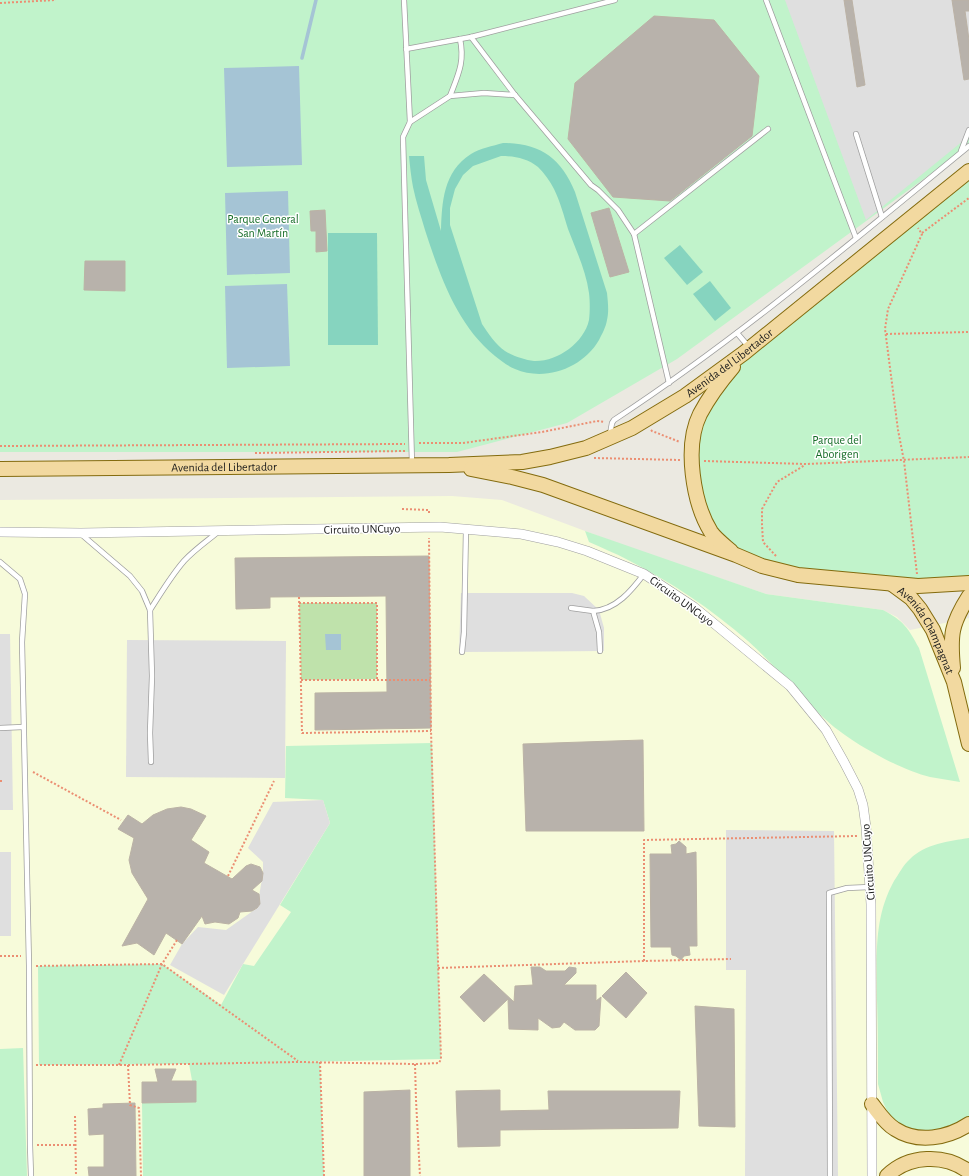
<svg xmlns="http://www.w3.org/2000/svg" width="969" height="1176" font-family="'Alegreya Sans',sans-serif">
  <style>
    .education { fill: #f7fbda }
    .grass { fill: #bfe2ab }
    .park { fill: #c1f3cb }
    .pitch { fill: #86d4bf; fill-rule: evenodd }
    .parking { fill: #dfdfdf }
    .water { fill: #a5c4d5 }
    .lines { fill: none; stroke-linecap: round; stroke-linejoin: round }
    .stream { stroke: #a5c4d5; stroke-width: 3.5 }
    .building { fill: #b8b2ab; stroke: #bbb2a5 }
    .lane-casing { stroke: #9f9f9f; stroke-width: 6 }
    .street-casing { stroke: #9f9f9f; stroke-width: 10 }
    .primary-casing { stroke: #836b0e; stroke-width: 16 }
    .path { stroke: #eb8e72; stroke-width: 2; stroke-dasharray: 2 2; stroke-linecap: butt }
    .lane { stroke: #fff; stroke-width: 4.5 }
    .street { stroke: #fff; stroke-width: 9 }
    .primary { stroke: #f2d9a0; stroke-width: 14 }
    .labels { text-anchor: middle; stroke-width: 3; stroke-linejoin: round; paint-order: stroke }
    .park-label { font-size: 12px; fill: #156c27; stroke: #fff }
    .street-label { font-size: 12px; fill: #1b1b1b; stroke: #fff }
  </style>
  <rect width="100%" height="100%" fill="#ebe9e1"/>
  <!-- education -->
  <polygon class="education" points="452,496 502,500 628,547 766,594 883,610 897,617 910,630 969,618 969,1176 0,1176 0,500"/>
  <!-- grass -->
  <polygon class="grass" points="299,603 377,603 377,679 301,680"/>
  <!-- park -->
  <g class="park">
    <polygon points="0,0 969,0 969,146 677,359 567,423 457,452 0,452"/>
    <polygon points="969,171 969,583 762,566 712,533 692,461 712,396 726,376"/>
    <path d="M585,531L766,594L883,610C904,621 908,628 919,648L960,782C950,780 940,779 930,777C898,769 848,741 825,719C798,694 775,665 748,641C711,609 671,582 628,560C615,553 602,548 589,542Z"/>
    <polygon points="432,743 441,1059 298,1062 320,1062 324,1176 143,1176 142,1103 196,1102 189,1064 39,1065 38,966 162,964 221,1005 243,964 254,966 291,912 280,905 330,823 323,800 285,798 286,746"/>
    <path d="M969,838V1118L959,1126L913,1134L890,1117L883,1102L878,1084C878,1056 878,1028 877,999C877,957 873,919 894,881C899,874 903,865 910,859C925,844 949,841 969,838Z"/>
    <polygon points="23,1048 27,1176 0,1176 0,1049"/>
  </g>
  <!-- pitch -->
  <g class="pitch">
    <path d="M503,143C540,143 561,158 575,192L607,293C608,303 609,311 607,320C606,327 602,334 599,340C583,368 545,382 515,369C508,366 501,361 495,356C457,325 440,276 425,230C421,216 416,202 413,187C411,177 410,166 409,156H424L426,180L441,231C442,202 443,172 471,154C480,148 493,146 503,143ZM501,156C514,156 527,158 538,167C544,173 550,181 554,189C560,201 564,216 568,229C576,250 586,271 589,293C590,301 590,312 589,320C584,343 557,362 534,361C525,360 513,356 505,351C496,345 488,333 482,324L450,225V208L455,189L463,175L473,166Z"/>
    <polygon points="328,233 377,233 378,345 328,345"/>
    <polygon points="680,245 703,272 687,285 664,258"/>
    <polygon points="710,281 731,308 715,321 693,294"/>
  </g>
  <!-- parking -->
  <g class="parking">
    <polygon points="785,0 969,0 969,136 866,220"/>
    <polygon points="461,593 572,593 584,596 599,610 604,628 604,651 459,652"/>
    <polygon points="0,634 10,634 13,810 0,810"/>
    <polygon points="127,640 286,641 285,778 126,777"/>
    <polygon points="323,800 330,823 224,995 170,965 182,944 198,927 226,930 257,908 263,873 263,862 248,848 273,802"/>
    <polygon points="726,830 834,831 838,1176 745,1176 746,970 726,970"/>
    <rect x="0" y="852" width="11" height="84"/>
  </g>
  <!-- water -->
  <g class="water">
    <polygon points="299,66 302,165 227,167 224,68"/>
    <polygon points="288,191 290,273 227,275 225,193"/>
    <polygon points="287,284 290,366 227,368 225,286"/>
    <polygon points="325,634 341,634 341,650 326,650"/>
  </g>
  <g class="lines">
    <!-- stream -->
    <polyline class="stream" points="302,58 316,0"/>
  </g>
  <!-- building -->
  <g class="building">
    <polygon points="844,0 852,0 865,85 857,87"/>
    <polygon points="952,0 969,0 969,11 965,11 969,40 969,79 964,80"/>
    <polygon points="654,16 714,20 759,76 752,136 670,201 613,197 568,139 575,83"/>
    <polygon points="609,208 629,272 610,277 591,213"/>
    <polygon points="325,210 327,251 316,252 316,231 311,231 310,211"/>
    <polygon points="85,261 125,261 125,291 84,290"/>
    <polygon points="429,556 431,728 315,730 315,693 387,692 386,596 270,597 270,608 236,609 235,558"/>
    <polygon points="643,740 644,831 526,831 523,744"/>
    <polygon points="181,807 191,809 206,816 191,840 209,852 204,863 232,879 246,866 251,864 260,867 263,873 262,881 252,890 259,894 260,904 257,908 252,911 240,912 238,918 229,924 215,922 205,924 202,916 182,944 166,933 154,955 137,943 122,946 148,899 132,873 129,860 134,838 118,829 128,815 142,824 153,815 167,809"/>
    <polygon points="679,841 686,847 686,854 696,852 697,946 689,946 690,955 684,956 681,960 676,956 672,955 671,947 651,947 650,854 672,854 671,845 676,844"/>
    <polygon points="531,967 540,967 546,971 565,971 569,967 576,968 576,973 564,985 596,985 596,1001 601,997 599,1026 595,1030 575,1030 564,1022 560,1027 552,1028 538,1018 538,1030 509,1029 508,999 484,1022 460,997 484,974 514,1002 515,986 533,985"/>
    <polygon points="626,972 647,993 626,1018 602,996"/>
    <polygon points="695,1006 734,1009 735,1127 699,1126"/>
    <polygon points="155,1069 176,1069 171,1081 196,1081 196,1102 142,1103 142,1082 158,1082"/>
    <polygon points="410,1090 410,1176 364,1176 364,1092"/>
    <polygon points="500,1090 500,1111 549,1110 548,1091 680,1091 678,1128 500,1130 500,1146 458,1147 456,1091"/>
    <polygon points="135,1103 136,1176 89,1176 88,1167 104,1167 104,1134 89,1135 88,1109 103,1108 103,1104"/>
  </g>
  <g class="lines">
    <!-- lane casing -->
    <g class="lane-casing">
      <g id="lane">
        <polyline points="404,0 410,122"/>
        <polyline points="766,0 856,238"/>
        <polyline points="471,37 515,95 591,185 598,190 618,210 634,234 669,383"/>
        <polyline points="406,49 471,37 615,0"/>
        <path d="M450,96C458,75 465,62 460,39"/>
        <polyline points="856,134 882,217"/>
        <polyline points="961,151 969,130"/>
        <polyline points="634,234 768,129"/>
        <polyline points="737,333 749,347"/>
        <path d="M610,434L612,423L614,420C739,338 854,240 969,146"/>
        <polyline points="412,464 403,137 410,122 450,96 484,93 515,95"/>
        <polyline points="81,534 130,576 142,591 150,610 152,676 150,733 151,762"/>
        <polyline points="0,562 20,579 25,594 22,642 29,965 30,1145 31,1176"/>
        <polyline points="571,608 593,611 599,632 600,651"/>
        <path d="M150,610C161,593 171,576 184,561C194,550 207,541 218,532"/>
        <path d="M593,611C616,610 632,590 644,574"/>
        <polyline points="462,652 464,632 466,529"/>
        <polyline points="0,728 23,727"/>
        <polyline points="830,1176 829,893 847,888 870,887"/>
      </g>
    </g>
    <!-- street casing -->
    <g class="street-casing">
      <polyline id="street" points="0,532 81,533 440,527 521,534 558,542 587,551 644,574 694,607 790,686 826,730 844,762 858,789 863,805 866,827 871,904 872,1176"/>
    </g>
    <!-- primary casing -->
    <g class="primary-casing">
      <g id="primary">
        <path id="s1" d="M0,469L449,465L522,462L550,457L586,448L632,428L685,396L744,353L969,171"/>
        <polyline points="471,469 512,477 543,485 736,555 762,566 798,575 918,586 969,583"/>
        <path d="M731,551C724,545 716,539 711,532C693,503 684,446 700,414C709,397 721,381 733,367"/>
        <path id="s2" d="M892,584L911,598L920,609L933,630L954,682L969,744"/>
        <path d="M953,668C950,635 951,624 969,596"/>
        <path d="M872,1104C879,1113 885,1123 895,1129C918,1144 948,1138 969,1124"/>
        <path d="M887,1176C908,1155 945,1153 969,1172"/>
      </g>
    </g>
    <!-- path -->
    <g class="path">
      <polyline points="0,3 56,0"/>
      <polyline points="922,233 969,198"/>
      <polyline points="886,334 969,332"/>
      <polyline points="651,430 652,431 680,442"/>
      <polyline points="419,443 463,443 542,432 597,421 605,422"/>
      <polyline points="0,446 405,444"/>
      <polyline points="255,453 405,451"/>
      <polyline points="594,458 680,460"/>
      <polyline points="704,461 806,464 969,457"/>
      <polyline points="402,509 429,510 429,514"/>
      <polyline points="776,556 763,542 762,525 762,509 777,482 805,465"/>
      <polyline points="917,574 904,461 898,430 885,329 888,309 922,234 918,228"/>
      <polyline points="299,597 302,733 431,731"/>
      <polyline points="299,603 377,603 377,679"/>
      <polyline points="301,680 430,680"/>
      <polyline points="33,772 121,820"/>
      <polyline points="0,781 2,781"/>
      <polyline points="228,876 274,781"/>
      <polyline points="0,956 21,956"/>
      <polyline points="644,961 644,840 857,836"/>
      <polyline points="36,966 162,964 298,1061"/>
      <polyline points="438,968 644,961 731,959"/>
      <polyline points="320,1062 324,1176"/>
      <polyline points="415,1064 416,1100 420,1176"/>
      <polyline points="36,1065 128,1065 299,1062 415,1064 439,1063 441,1059 431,731 429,538"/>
      <polyline points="119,1065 162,964 177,940"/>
      <polyline points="128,1065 130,1105 139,1108 141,1176"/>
      <polyline points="75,1116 76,1176"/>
      <polyline points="37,1145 76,1145"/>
    </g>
    <!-- lane -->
    <use href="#lane" class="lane"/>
    <!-- street -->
    <use href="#street" class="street"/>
    <!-- primary -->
    <use href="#primary" class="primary"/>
  </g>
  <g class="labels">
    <!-- park labels -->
    <g class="park-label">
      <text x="263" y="223">Parque General<tspan x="263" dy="14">San Martín</tspan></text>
      <text x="837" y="444">Parque del<tspan x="837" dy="14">Aborigen</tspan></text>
    </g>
    <!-- street labels -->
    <g class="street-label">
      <text dy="4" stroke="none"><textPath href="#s1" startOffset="755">Avenida del Libertador</textPath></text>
      <text dy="4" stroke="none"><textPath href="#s1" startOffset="224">Avenida del Libertador</textPath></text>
      <text transform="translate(362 529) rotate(-1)" y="4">Circuito UNCuyo</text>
      <text transform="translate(682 601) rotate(36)" y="4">Circuito UNCuyo</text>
      <text dy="4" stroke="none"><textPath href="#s2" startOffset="59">Avenida Champagnat</textPath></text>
      <text transform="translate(868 862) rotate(-94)" y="4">Circuito UNCuyo</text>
    </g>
  </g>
</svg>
